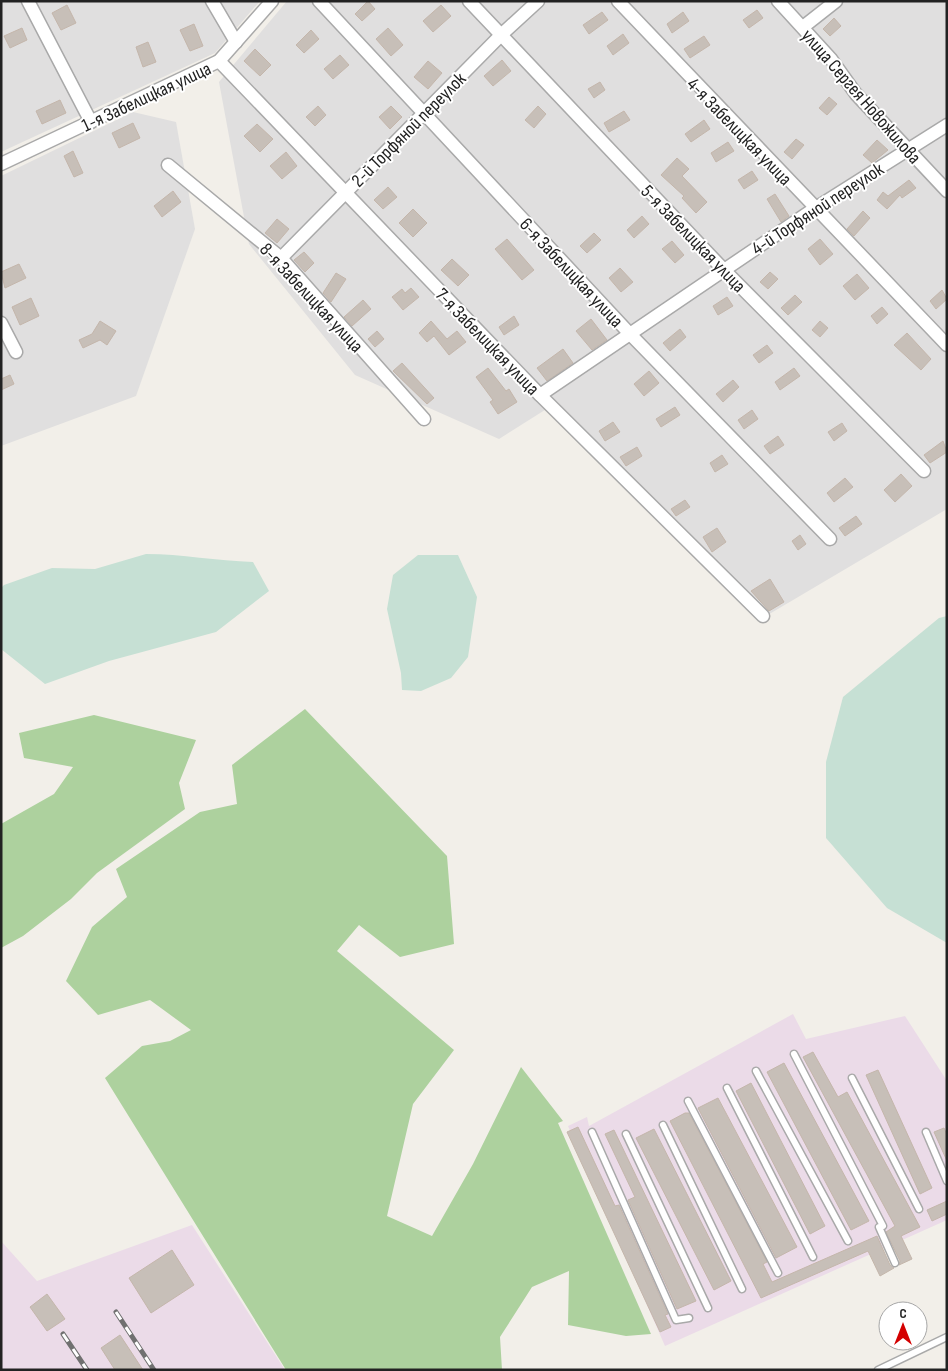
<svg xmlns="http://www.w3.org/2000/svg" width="948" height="1371" font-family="'Sofia Sans Condensed',sans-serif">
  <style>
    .residential { fill: #e0dfdf }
    .industrial { fill: #ebdbe8 }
    .forest { fill: #add19e }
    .wetland { fill: #c6e0d4 }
    .building { fill: #c7bfb8; stroke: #c4b6ab }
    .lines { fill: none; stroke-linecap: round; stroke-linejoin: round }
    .lane-casing { stroke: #a9a9a9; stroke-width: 9 }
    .street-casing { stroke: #a9a9a9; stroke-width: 15 }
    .lane { stroke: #fff; stroke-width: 6 }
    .street { stroke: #fff; stroke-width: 12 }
    .rail-casing { stroke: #707070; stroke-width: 5 }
    .rail { stroke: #fff; stroke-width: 3; stroke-dasharray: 9; stroke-linecap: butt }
    .labels { text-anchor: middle; stroke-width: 4; stroke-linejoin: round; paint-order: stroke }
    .street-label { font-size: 19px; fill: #222; stroke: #fff }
  </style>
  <rect width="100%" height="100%" fill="#f2efe9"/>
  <!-- residential -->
  <g class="residential">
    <polygon points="1,1 260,1 215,53 1,152"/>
    <polygon points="287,1 947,1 947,509 766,616 556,403 499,439 355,375 249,244 219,82"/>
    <polygon points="133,112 176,122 195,229 136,396 1,446 1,176"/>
  </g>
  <!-- industrial -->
  <g class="industrial">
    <polygon points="793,1014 806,1039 905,1016 947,1081 947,1220 665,1346 568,1126 587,1117 589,1126"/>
    <polygon points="192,1225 285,1370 1,1370 1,1241 37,1281"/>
  </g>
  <!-- forest -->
  <g class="forest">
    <polygon points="305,709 447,856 454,944 400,957 359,925 337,951 454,1050 413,1104 387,1216 432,1236 473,1164 521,1067 563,1121 558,1123 651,1334 626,1336 568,1325 569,1271 532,1287 500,1337 502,1370 286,1370 105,1078 142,1046 170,1041 191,1030 150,1000 98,1015 66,981 92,927 127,897 116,869 200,812 237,804 232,765"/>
    <polygon points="94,715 196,740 179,783 185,809 97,873 71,899 23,936 1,948 1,824 54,794 73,767 24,758 19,733"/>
  </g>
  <!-- wetland -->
  <g class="wetland">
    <path d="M146,554C182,554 217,561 253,562L269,591L216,632L109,661L45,684L1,649V588L4,585L52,568L95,569Z"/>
    <polygon points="418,555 458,555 477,597 468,657 451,678 421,691 402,690 401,673 387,609 393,575"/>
    <polygon points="947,616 947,943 887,908 826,838 826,762 843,697 939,618"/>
  </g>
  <!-- building -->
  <g class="building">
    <polygon points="368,1 375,9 362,21 355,14"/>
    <polygon points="67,5 76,23 61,30 52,13"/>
    <polygon points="441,5 451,16 433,32 423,21"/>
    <polygon points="757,10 763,18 749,28 743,20"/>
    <polygon points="602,12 608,20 589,34 583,25"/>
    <polygon points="683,12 689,21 672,33 667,24"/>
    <polygon points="834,18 841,26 830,36 823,29"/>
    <polygon points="194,24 203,46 190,51 180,30"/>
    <polygon points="22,28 27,40 10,48 4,36"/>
    <polygon points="388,28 403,45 391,56 376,39"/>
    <polygon points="311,30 319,39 304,53 296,45"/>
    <polygon points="623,34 629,43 613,55 607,46"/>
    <polygon points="704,36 710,45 690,58 684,49"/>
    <polygon points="148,42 156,62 143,67 136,47"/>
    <polygon points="255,49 271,65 260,76 244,61"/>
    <polygon points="340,55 349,65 333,79 324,69"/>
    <polygon points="502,60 511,71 493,86 484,76"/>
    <polygon points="428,61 442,73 428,89 414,77"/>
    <polygon points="600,82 605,90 594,98 588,89"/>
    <polygon points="829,97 837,104 827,115 819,108"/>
    <polygon points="60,100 66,113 42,124 36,111"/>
    <polygon points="318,106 326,115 315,126 306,117"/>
    <polygon points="391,106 402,117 390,129 379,117"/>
    <polygon points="538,106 546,114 534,128 525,120"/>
    <polygon points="624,111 630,120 609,132 604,123"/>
    <polygon points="704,120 710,129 691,142 685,134"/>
    <polygon points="133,123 140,138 119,148 112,133"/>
    <polygon points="257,124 273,139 260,152 244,136"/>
    <polygon points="796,139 804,145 792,159 784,152"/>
    <polygon points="877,140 888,150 872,163 863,155"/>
    <polygon points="728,142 734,151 716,162 711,153"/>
    <polygon points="73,151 83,173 74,177 64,156"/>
    <polygon points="286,152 297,166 282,179 270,166"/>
    <polygon points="677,158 689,169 682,176 707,202 696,213 682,198 684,196 661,175"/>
    <polygon points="752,171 758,180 744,189 738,180"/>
    <polygon points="909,180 916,188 902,198 900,195 887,209 877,200 883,192 888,196"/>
    <polygon points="388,187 397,197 383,209 374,200"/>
    <polygon points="173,191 181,202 162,217 154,206"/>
    <polygon points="775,194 789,216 781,222 767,199"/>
    <polygon points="413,209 427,223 413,237 399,223"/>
    <polygon points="863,211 870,218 854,236 847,229"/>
    <polygon points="642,216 649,224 634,238 627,230"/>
    <polygon points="277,219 289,229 277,243 265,233"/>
    <polygon points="594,233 601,240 587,253 580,246"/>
    <polygon points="507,239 534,270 522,280 495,249"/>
    <polygon points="820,239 833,254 820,265 808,249"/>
    <polygon points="672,241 684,255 675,263 662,249"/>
    <polygon points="304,252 314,263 305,272 294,260"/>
    <polygon points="452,259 469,275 458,286 441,270"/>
    <polygon points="19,264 26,278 5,288 1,272"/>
    <polygon points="620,268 633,282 621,292 609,278"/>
    <polygon points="770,272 778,279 768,289 760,282"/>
    <polygon points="336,273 346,279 331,302 323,293"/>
    <polygon points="857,274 869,288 855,300 843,286"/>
    <polygon points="411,288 419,297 403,310 392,297 402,289 405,293"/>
    <polygon points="942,290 947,299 936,309 930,301"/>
    <polygon points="795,295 802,302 788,315 781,308"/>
    <polygon points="727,297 733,306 718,315 713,306"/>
    <polygon points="31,298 39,316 20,325 12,307"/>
    <polygon points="363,300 371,309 352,326 344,317"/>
    <polygon points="882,307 888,314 877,324 871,316"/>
    <polygon points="514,316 519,325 504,335 499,327"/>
    <polygon points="591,319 607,340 592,350 576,331"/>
    <polygon points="100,321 116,331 107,345 100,340 83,348 79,340 92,334"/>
    <polygon points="431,321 447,339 457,331 466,342 449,355 434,336 427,342 419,333"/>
    <polygon points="820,321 828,328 820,337 812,330"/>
    <polygon points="680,329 686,337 670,351 663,343"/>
    <polygon points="377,331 384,339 375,347 368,339"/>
    <polygon points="907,333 931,359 921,370 894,345"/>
    <polygon points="767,345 773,353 759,363 753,355"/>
    <polygon points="563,349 573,363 547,381 537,368"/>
    <polygon points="402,363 434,398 427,404 393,371"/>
    <polygon points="488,368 506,391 509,389 517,402 498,414 490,402 493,400 476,377"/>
    <polygon points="794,368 800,376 780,390 775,382"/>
    <polygon points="649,371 659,383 644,396 634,384"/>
    <polygon points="10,375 14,384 1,390 1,379"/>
    <polygon points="733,380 739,387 723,402 716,394"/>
    <polygon points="675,407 680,415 661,427 656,419"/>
    <polygon points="752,410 758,419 744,429 738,420"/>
    <polygon points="613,422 620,432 605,441 599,431"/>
    <polygon points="842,423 847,431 834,441 828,432"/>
    <polygon points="778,436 784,445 770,454 764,446"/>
    <polygon points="943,441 947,452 930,463 924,455"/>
    <polygon points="637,447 642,456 626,466 620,457"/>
    <polygon points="722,455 728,464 715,472 710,463"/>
    <polygon points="901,474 912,486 895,502 884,490"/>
    <polygon points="845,478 853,487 834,502 827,493"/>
    <polygon points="685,500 690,507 676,516 671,509"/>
    <polygon points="856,516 862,524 845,536 839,528"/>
    <polygon points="717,528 726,542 712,552 703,537"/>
    <polygon points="800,535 806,544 798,550 792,541"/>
    <polygon points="770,579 784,602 769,611 751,591"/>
    <polygon points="813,1052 838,1097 847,1092 920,1227 901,1236 912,1259 899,1265 900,1261 886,1232 895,1226 803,1057"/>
    <polygon points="784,1063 869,1221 851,1230 767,1072"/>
    <polygon points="878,1070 932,1188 920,1194 866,1075"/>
    <polygon points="751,1083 825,1226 810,1234 736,1091"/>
    <polygon points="718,1098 797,1247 776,1258 698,1108"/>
    <polygon points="685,1113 689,1113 767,1262 763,1264 772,1282 877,1236 890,1265 894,1268 880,1276 868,1251 761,1298 670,1121"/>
    <polygon points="578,1127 615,1206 619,1205 668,1314 665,1315 671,1327 660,1332 567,1132"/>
    <polygon points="944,1128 947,1135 947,1161 934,1132"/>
    <polygon points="654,1129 731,1281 714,1290 636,1138"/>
    <polygon points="614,1130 696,1301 677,1309 628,1200 635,1197 605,1134"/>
    <polygon points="947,1201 947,1214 932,1221 927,1210"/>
    <polygon points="172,1250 194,1285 151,1313 129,1278"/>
    <polygon points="47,1294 65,1319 47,1331 30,1307"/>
    <polygon points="120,1335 143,1370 115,1370 101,1348"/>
  </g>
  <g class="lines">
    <!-- lane casing -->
    <g class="lane-casing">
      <g id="lane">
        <polyline points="794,1054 883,1226"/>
        <polyline points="756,1071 848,1241"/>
        <polyline points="852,1078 919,1209"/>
        <polyline points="727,1088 813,1257"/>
        <polyline points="688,1101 778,1273"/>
        <polyline points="663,1125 742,1289"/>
        <polyline points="592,1132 676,1320 689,1318"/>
        <polyline points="926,1132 947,1181"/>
        <polyline points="626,1134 708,1308"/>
        <polyline points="879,1227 895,1263"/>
        <polyline points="878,1370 947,1337"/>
      </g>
    </g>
    <!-- street casing -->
    <g class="street-casing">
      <g id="street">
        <polyline points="28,1 91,122"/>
        <polyline points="212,1 236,42"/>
        <polyline points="319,1 630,334 830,539"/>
        <polyline points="469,1 723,269 924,471"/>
        <polyline points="618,1 947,345"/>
        <polyline points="778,1 831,59 856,94 947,191"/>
        <polyline points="803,27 836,1"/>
        <polyline points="219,61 540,395 763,616"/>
        <polyline points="1,164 219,61 272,1"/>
        <polyline points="168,165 281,258 424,419"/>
        <polyline points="281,258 501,35 538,1"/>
        <polyline points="1,323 16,352"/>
        <polyline points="540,395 814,209 947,125"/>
      </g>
    </g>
    <!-- lane -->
    <use href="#lane" class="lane"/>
    <!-- street -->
    <use href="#street" class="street"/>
    <!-- rail casing -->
    <g class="rail-casing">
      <g id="rail">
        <polyline points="116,1312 154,1370"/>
        <polyline points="63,1334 87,1370"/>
      </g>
    </g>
    <!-- rail -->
    <use href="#rail" class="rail"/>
  </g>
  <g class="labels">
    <!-- street labels -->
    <g class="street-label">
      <text transform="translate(146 96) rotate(-25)" y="7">1-я Забелицкая улица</text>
      <text transform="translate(862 96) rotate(49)" y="7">улица Сергея Новожилова</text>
      <text transform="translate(408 129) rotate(-45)" y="7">2-й Торфяной переулок</text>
      <text transform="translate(740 131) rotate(46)" y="7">4-я Забелицкая улица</text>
      <text transform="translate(817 208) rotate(-33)" y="7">4-й Торфяной переулок</text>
      <text transform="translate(694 238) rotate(46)" y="7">5-я Забелицкая улица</text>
      <text transform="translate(572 272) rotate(47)" y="7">6-я Забелицкая улица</text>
      <text transform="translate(312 297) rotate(47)" y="7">8-я Забелицкая улица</text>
      <text transform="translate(488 341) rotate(46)" y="7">7-я Забелицкая улица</text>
    </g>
  </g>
  <!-- border -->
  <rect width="948" height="1371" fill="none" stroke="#222222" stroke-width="5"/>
  <!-- north arrow -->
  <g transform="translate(903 1326)"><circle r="24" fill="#ffffff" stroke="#a7a7a7"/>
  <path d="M0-4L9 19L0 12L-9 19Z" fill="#d40000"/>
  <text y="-8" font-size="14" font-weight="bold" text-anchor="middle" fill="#222222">С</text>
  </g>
</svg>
